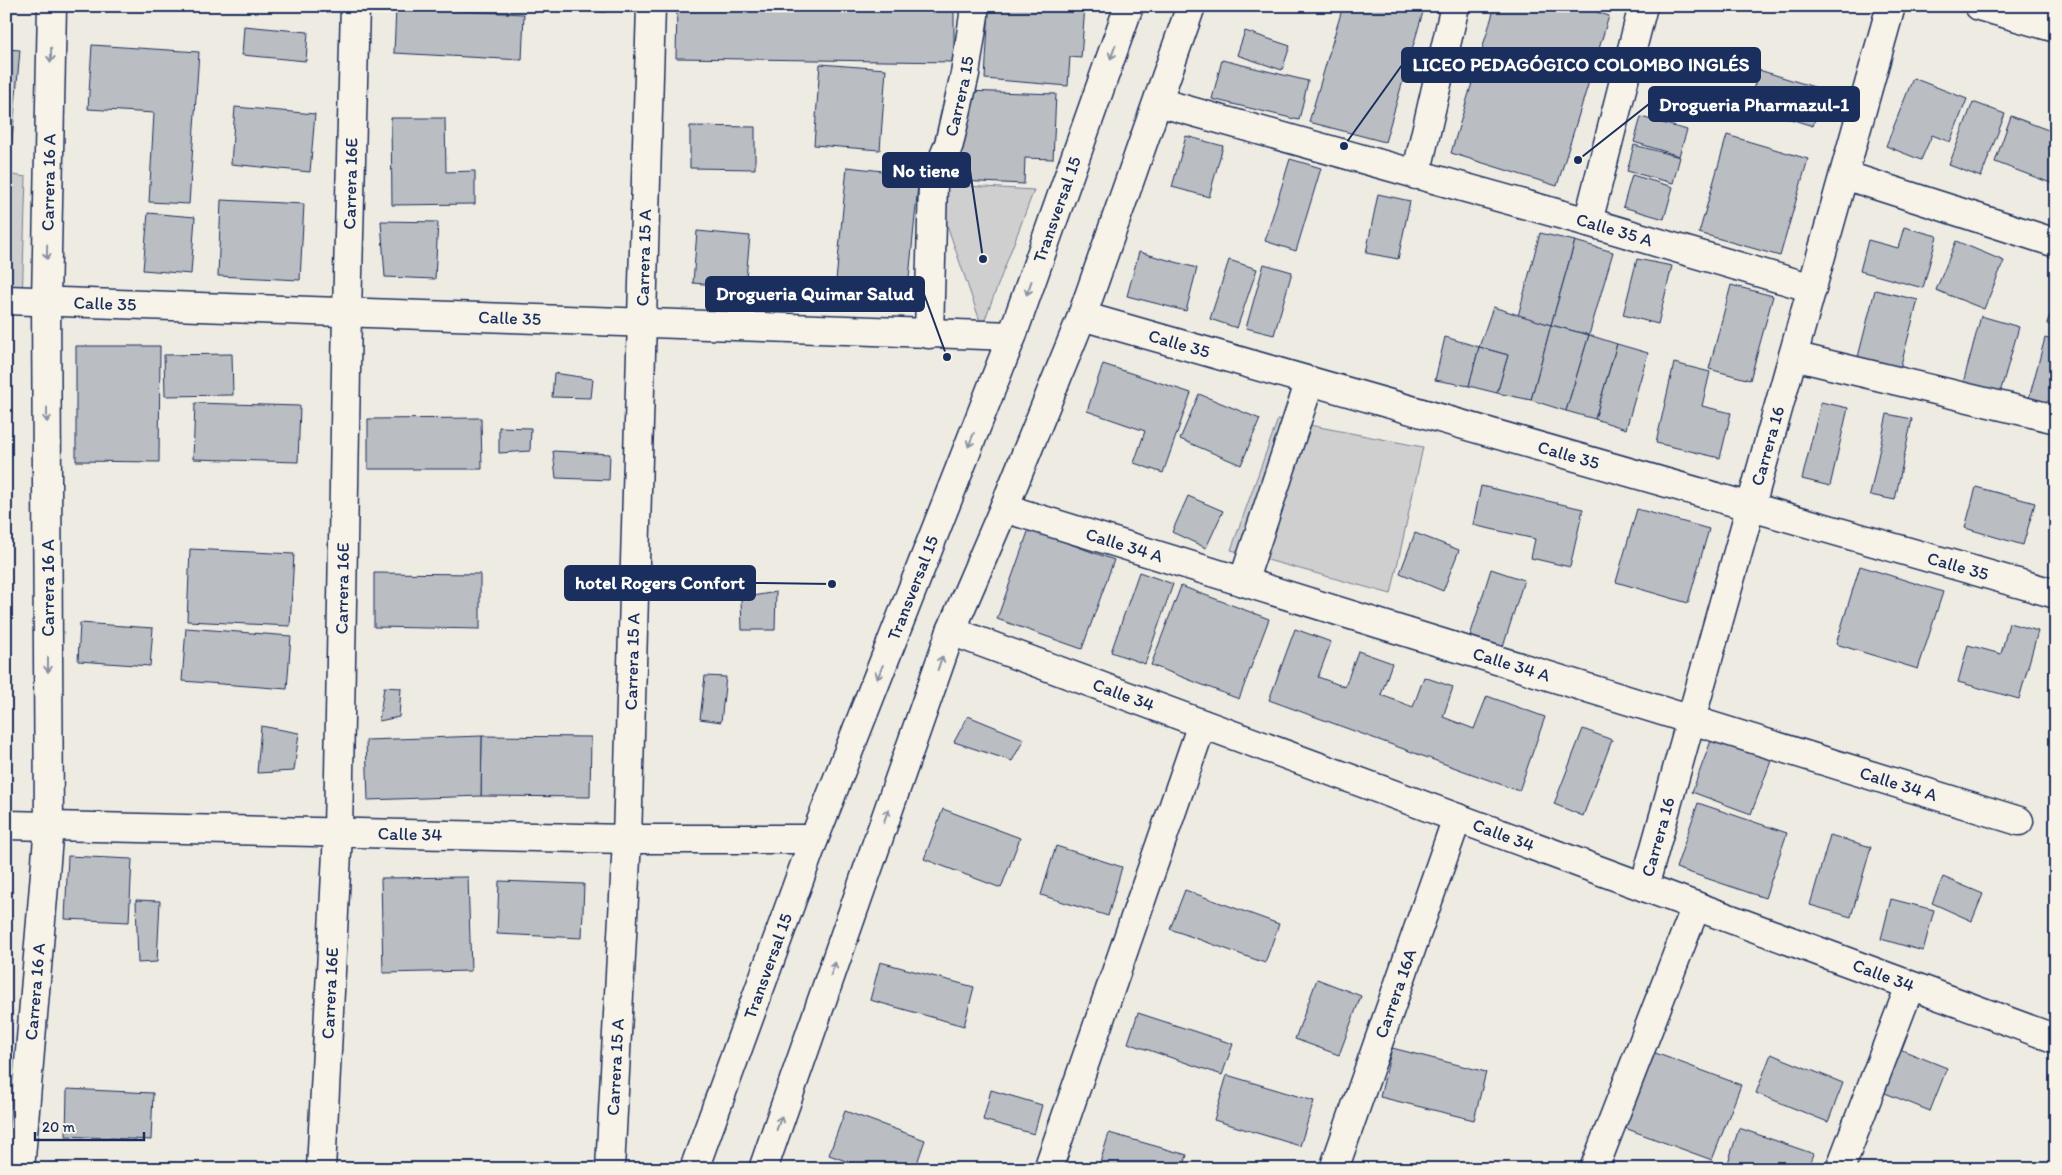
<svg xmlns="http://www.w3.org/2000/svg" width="2062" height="1175" font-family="Itim,sans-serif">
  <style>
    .green { fill: #cfcfcf; stroke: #757f96 }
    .building { fill: #babdc2; stroke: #1b2f5e }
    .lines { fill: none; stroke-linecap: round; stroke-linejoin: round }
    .minor-casing { stroke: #1b2f5e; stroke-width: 31 }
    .minor { stroke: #f7f3e8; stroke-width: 28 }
    .oneway { stroke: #8991a3 }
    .labels { text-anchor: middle; stroke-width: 4; stroke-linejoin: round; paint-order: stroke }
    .street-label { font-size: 18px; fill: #1b2f5e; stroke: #f7f3e8 }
    .leader { fill: none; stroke: #1b2f5e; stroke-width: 2 }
    .callout-dot { fill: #1b2f5e; stroke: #f7f3e8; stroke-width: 2 }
    .callout { fill: #1b2f5e; stroke: #1b2f5e; stroke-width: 2 }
    .callout-label { font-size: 19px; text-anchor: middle; font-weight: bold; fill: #fff }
  </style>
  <rect width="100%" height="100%" fill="#eeebe2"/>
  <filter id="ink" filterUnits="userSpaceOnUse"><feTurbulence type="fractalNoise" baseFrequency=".02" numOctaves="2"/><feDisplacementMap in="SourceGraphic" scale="10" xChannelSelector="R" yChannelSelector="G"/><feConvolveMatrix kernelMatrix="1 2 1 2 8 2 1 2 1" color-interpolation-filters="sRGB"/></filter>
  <g filter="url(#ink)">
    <!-- green -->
    <g class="green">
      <polygon points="6,174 26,177 22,302 6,301"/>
      <polygon points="933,184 1034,190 982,327"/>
      <polygon points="1278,419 1423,447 1391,594 1231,550"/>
    </g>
    <!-- building -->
    <g class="building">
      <polygon points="493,6 606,6 606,12 493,8"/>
      <polygon points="677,6 954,6 954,62 676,58"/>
      <polygon points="989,6 1085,6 1081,58 1070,57 1068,86 985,79"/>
      <polygon points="1343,6 1395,6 1423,12 1385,142 1309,122"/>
      <polygon points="1495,6 1579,6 1609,16 1557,186 1451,153"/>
      <polygon points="396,8 524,14 522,60 394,53"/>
      <polygon points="244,26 308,32 306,61 242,55"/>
      <polygon points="1245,31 1290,46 1282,70 1237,55"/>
      <polygon points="92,45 199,52 189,204 149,202 154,113 88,109"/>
      <polygon points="6,49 20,50 10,162 6,161"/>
      <polygon points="1222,60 1308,81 1299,120 1212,99"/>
      <polygon points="820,64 886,69 880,150 814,145"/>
      <polygon points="1759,70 1824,90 1813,126 1748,106"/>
      <polygon points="1913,78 1967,99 1950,142 1932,135 1921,160 1886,146"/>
      <polygon points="964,91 1056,94 1053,159 1025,158 1024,184 959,181"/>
      <polygon points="1973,102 2005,114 1981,177 1949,165"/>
      <polygon points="235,107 315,114 310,172 231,164"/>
      <polygon points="2011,116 2056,133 2056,185 1995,162"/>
      <polygon points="1641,117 1687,130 1679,156 1634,142"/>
      <polygon points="391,118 445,118 446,172 475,171 475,204 392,205"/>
      <polygon points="690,126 755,127 755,169 690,168"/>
      <polygon points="1727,135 1808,159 1780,256 1699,233"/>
      <polygon points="1186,136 1223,146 1209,197 1172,187"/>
      <polygon points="1634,145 1680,157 1673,183 1627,171"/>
      <polygon points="1290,159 1321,168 1296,251 1265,241"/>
      <polygon points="847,167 919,175 907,299 835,291"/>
      <polygon points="1632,175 1673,187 1664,219 1623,207"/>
      <polygon points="1378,194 1410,201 1398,259 1366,253"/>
      <polygon points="221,200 304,204 300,280 218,276"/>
      <polygon points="148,213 195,217 191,274 143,270"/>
      <polygon points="381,221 438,222 435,279 385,277"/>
      <polygon points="1904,227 1937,236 1923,288 1860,271 1868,240 1898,248"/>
      <polygon points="697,231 750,236 745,288 693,283"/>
      <polygon points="1540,233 1575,241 1551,325 1518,316"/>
      <polygon points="1575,241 1613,252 1589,335 1551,325"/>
      <polygon points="1956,241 2004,261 1984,309 1936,290"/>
      <polygon points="1139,252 1197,268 1186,311 1127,296"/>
      <polygon points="1637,259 1672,266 1658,324 1623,315"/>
      <polygon points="1229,260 1257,269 1237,328 1210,319"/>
      <polygon points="1264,264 1292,272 1274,335 1246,328"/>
      <polygon points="1731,285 1773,296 1750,380 1709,369"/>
      <polygon points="1875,290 1918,300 1898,376 1856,365"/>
      <polygon points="2056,296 2056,326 2047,324"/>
      <polygon points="1493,307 1551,325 1531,400 1497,393 1508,355 1479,347"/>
      <polygon points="1981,316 2019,327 2000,393 1963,383"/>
      <polygon points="1551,325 1589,335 1566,411 1531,400"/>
      <polygon points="1589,335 1617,344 1595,419 1566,411"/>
      <polygon points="1445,337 1479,347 1469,386 1435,380"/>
      <polygon points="2045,338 2056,341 2056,413 2027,406"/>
      <polygon points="1617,344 1648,353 1626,429 1595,419"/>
      <polygon points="76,346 160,346 159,462 76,461"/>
      <polygon points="1479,347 1508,355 1497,393 1469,386"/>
      <polygon points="232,354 233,395 165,396 164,355"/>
      <polygon points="1674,363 1710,372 1702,406 1731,413 1720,458 1656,443"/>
      <polygon points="1103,364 1191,393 1163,473 1134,463 1145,431 1087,411"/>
      <polygon points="554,373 593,379 591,398 552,397"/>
      <polygon points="1199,394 1260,419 1241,465 1180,439"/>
      <polygon points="1821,402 1848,408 1830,486 1802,479"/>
      <polygon points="195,403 300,406 298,462 193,459"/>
      <polygon points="1887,414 1912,419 1895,500 1870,495"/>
      <polygon points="481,418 482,469 368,469 368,419"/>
      <polygon points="499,427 531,428 530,451 499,453"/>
      <polygon points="553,451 610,454 609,480 556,478"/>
      <polygon points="1481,486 1583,509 1570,567 1531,558 1535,539 1473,525"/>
      <polygon points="1976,487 2035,503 2023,545 1965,528"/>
      <polygon points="1188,496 1223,511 1206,548 1172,532"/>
      <polygon points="1637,509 1709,529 1688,603 1616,582"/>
      <polygon points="1029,529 1114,560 1082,649 997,619"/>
      <polygon points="1415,533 1459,550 1443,591 1400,573"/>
      <polygon points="190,549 294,554 290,626 187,621"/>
      <polygon points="1860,566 1943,592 1918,669 1836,644"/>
      <polygon points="1491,569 1524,580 1503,647 1470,636"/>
      <polygon points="1139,572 1173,584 1145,664 1111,652"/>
      <polygon points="374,573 480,574 480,629 374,627"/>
      <polygon points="1181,586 1269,619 1239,699 1151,665"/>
      <polygon points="776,592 775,630 742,630 741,598"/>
      <polygon points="80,623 153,628 150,666 78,661"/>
      <polygon points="2009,623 2038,631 2019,699 1958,682 1968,645 2001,654"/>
      <polygon points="186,628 291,636 287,689 182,681"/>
      <polygon points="1295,629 1331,642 1318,677 1345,687 1358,651 1392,663 1381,695 1413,707 1424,677 1453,687 1443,717 1474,729 1487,696 1545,717 1519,791 1269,700"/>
      <polygon points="705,676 726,677 721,722 700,719"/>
      <polygon points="384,687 401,688 399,717 379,721"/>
      <polygon points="968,716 1024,739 1012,761 954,742"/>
      <polygon points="261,726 299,733 294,771 257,773"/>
      <polygon points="1583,729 1612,740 1583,816 1554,804"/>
      <polygon points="1715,730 1774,753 1751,814 1692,792"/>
      <polygon points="482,736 591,737 590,797 481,796"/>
      <polygon points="482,736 481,796 368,800 366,740"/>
      <polygon points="1698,803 1787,833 1765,898 1676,868"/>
      <polygon points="943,809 1020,838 1001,888 924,859"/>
      <polygon points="1830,835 1871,847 1851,917 1810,905"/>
      <polygon points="1056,846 1122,867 1108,916 1041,895"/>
      <polygon points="68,856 132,859 129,922 65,919"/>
      <polygon points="468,877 471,971 383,973 381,878"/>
      <polygon points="1943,877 1983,894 1972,921 1932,903"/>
      <polygon points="499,881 584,884 582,938 497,934"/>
      <polygon points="1185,890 1279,924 1265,963 1170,929"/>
      <polygon points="1891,899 1934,910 1923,951 1881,939"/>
      <polygon points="136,900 160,901 157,962 138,963"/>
      <polygon points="880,962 974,987 964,1026 870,1000"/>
      <polygon points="1317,979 1361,996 1339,1055 1295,1039"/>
      <polygon points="1138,1013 1233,1044 1222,1075 1128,1043"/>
      <polygon points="1892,1046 1947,1068 1930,1111 1875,1089"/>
      <polygon points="1392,1048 1486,1072 1474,1120 1380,1097"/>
      <polygon points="1650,1051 1741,1085 1712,1160 1622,1127"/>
      <polygon points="1771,1054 1843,1083 1828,1122 1756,1093"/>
      <polygon points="1227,1075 1314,1101 1300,1146 1214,1120"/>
      <polygon points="67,1089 153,1093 151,1140 66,1136"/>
      <polygon points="991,1090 1042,1105 1034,1134 983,1120"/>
      <polygon points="845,1111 925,1140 915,1169 868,1169 829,1155"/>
      <polygon points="1739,1128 1814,1154 1808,1169 1726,1169"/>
      <polygon points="1109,1133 1187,1155 1183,1169 1109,1169 1099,1166"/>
      <polygon points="946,1161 969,1169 944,1169"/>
    </g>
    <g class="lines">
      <!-- minor casing -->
      <g class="minor-casing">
        <g id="minor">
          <polyline points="1979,6 2056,28"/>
          <path id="s1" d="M1158,102L1588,222L1812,288"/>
          <polyline points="1416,175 1455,6"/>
          <polyline points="1844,175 2056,243"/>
          <polyline points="1588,222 1643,6"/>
          <path id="s2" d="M6,300L1012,336"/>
          <path id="s3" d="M1082,316L2056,594"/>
          <path id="s4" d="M929,334L933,184L949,144L965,74L974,15L973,6"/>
          <polyline points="1793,356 2056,419"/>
          <path id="s5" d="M1004,508L2019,821"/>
          <polyline points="1243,582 1310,381"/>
          <path id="s6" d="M951,631L2056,1039"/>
          <path id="s7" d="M6,825L627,839H814"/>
          <path id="s8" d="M1644,887L1891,6"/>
          <path id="s9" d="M20,1169L49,826L46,302L52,6"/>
          <path id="s10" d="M321,1169L338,833L347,312L355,6"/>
          <path id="s11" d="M610,1169L627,839L651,6"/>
          <path id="s12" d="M694,1169L814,839L1012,336L1129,6"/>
          <polyline points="763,1169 951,631 1004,508 1082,316 1191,6"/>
          <polyline points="1048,1169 1202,724"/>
          <path id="s13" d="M1334,1169L1457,818"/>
          <polyline points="1594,1169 1696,906"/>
          <polyline points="1840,1169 1910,986"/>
        </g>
      </g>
      <!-- minor -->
      <use href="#minor" class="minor"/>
    </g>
    <!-- one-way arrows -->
    <defs><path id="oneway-shaft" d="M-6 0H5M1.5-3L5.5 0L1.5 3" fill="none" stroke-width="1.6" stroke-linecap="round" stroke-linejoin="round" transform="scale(1.25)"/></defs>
    <g class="oneway">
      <use href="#oneway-shaft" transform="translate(1113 52) rotate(110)"/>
      <use href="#oneway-shaft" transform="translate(51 55) rotate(91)"/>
      <use href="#oneway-shaft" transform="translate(47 252) rotate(91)"/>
      <use href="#oneway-shaft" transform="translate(1029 288) rotate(110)"/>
      <use href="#oneway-shaft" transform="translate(47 415) rotate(90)"/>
      <use href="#oneway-shaft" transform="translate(971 440) rotate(112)"/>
      <use href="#oneway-shaft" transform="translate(940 663) rotate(-71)"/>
      <use href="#oneway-shaft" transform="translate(48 665) rotate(90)"/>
      <use href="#oneway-shaft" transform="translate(880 672) rotate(112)"/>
      <use href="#oneway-shaft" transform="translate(886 816) rotate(-71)"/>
      <use href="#oneway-shaft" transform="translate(833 969) rotate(-71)"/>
      <use href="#oneway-shaft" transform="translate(779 1123) rotate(-71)"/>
    </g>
  </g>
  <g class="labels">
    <!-- street labels -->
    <g class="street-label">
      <text dy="6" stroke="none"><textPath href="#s4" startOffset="242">Carrera 15</textPath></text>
      <text dy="6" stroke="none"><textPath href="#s9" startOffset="988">Carrera 16 A</textPath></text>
      <text dy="6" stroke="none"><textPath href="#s10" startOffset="986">Carrera 16E</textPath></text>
      <text dy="6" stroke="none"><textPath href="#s12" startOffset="1026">Transversal 15</textPath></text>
      <text dy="6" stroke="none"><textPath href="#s1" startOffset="474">Calle 35 A</textPath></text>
      <text dy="6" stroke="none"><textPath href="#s11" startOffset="912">Carrera 15 A</textPath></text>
      <text dy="6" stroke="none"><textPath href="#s2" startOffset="99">Calle 35</textPath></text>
      <text dy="6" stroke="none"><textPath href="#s2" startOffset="504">Calle 35</textPath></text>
      <text dy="6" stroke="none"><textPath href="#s3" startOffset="101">Calle 35</textPath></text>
      <text dy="6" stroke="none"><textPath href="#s8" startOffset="458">Carrera 16</textPath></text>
      <text dy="6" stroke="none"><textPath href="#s3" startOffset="506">Calle 35</textPath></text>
      <text dy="6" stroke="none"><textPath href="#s5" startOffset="126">Calle 34 A</textPath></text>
      <text dy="6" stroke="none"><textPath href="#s3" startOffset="911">Calle 35</textPath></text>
      <text transform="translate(48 588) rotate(-90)" y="6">Carrera 16 A</text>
      <text dy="6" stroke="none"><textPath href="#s10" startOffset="581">Carrera 16E</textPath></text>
      <text dy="6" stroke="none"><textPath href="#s12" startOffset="621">Transversal 15</textPath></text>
      <text dy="6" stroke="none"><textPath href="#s11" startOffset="508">Carrera 15 A</textPath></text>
      <text dy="6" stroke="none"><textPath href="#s5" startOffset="531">Calle 34 A</textPath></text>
      <text dy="6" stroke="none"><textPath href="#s6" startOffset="184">Calle 34</textPath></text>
      <text dy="6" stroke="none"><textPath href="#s5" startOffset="936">Calle 34 A</textPath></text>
      <text dy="6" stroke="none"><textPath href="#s7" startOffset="404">Calle 34</textPath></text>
      <text dy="6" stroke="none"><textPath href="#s6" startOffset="589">Calle 34</textPath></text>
      <text dy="6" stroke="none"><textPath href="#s8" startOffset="52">Carrera 16</textPath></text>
      <text dy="6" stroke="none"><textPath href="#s12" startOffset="216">Transversal 15</textPath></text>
      <text dy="6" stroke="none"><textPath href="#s6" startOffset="994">Calle 34</textPath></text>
      <text dy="6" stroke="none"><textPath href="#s9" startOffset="178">Carrera 16 A</textPath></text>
      <text dy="6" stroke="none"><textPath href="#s10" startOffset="176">Carrera 16E</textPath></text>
      <text dy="6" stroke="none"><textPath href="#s13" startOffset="186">Carrera 16A</textPath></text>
      <text dy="6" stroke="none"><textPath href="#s11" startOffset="102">Carrera 15 A</textPath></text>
    </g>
  </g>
  <!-- callouts -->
  <path class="leader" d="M1344 146L1402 65M1578 160L1649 104M983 259L970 170M947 357L924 294M832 584L755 583"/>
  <g class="callout-dot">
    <circle cx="1344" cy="146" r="5"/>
    <circle cx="1578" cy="160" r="5"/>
    <circle cx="983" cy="259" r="5"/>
    <circle cx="947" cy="357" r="5"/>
    <circle cx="832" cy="584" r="5"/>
  </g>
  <g class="callout">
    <rect x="1402" y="48" width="358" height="34" rx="5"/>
    <rect x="1649" y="87" width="210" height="34" rx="5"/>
    <rect x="883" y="153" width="87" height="34" rx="5"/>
    <rect x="706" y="277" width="218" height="34" rx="5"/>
    <rect x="565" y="566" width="190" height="34" rx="5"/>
  </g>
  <g class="callout-label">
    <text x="1581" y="71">LICEO PEDAGÓGICO COLOMBO INGLÉS</text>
    <text x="1754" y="111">Drogueria Pharmazul-1</text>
    <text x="926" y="177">No tiene</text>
    <text x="815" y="300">Drogueria Quimar Salud</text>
    <text x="660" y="589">hotel Rogers Confort</text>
  </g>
  <!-- margin -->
  <rect width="2062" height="1175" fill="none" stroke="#f7f3e8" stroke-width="25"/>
  <rect x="12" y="12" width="2037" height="1150" fill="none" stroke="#1b2f5e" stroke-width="2" filter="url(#ink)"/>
  <!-- scale -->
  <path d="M35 1132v8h109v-8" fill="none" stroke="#1b2f5e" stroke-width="2.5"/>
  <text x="42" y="1132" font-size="15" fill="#1b2f5e" stroke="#f7f3e8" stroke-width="4" paint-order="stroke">20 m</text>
</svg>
